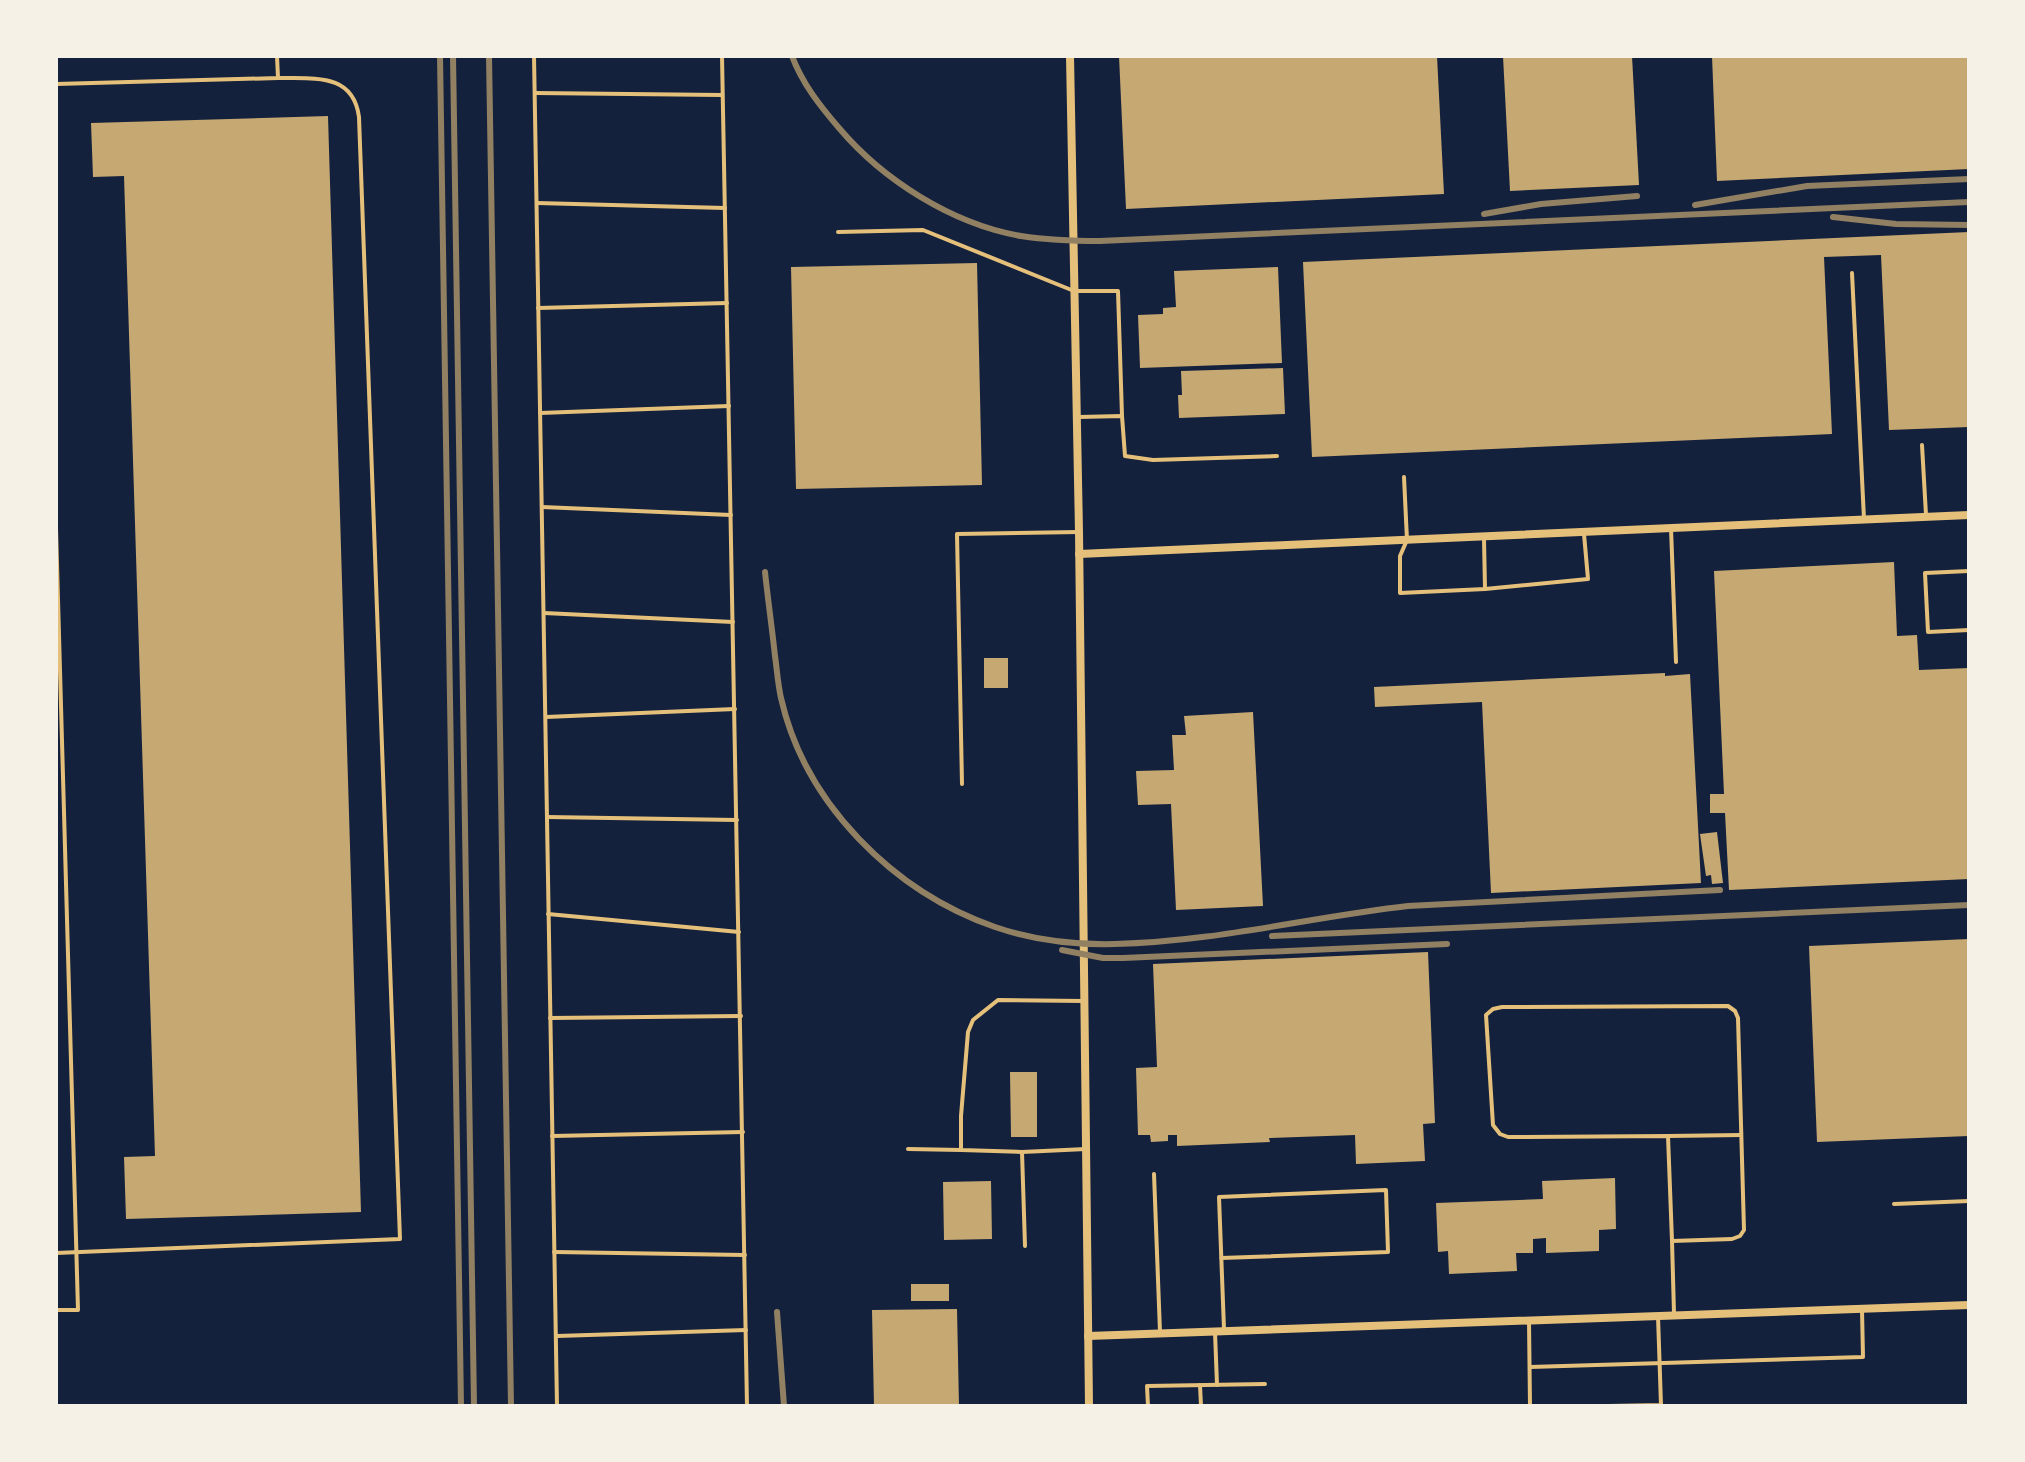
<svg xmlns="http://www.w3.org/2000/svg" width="2025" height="1462" font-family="Helvetica,sans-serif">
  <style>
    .building { fill: #c6a872 }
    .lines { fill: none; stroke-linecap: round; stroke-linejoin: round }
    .service { stroke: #e5c07b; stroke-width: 4 }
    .minor { stroke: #e5c07b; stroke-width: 8 }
    .rail { stroke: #918062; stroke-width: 6 }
  </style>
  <rect width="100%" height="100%" fill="#14213d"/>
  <!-- building -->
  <g class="building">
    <polygon points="1119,56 1437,56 1444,194 1126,209"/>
    <polygon points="1503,56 1632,56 1639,185 1510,191"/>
    <polygon points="1712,56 1969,56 1969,169 1717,181"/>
    <polygon points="328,116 361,1212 126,1219 124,1157 155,1156 124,176 93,177 91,123"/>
    <polygon points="1969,232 1969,427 1889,430 1881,255 1824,257 1832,434 1312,457 1303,262"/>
    <polygon points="977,263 982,485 796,489 791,267"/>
    <polygon points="1278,267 1282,363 1140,368 1138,315 1163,314 1163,308 1176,307 1174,271"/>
    <polygon points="1283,368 1285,414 1179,418 1178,395 1182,395 1181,371"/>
    <polygon points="1894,562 1897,636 1917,635 1919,670 1969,668 1969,879 1729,890 1725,813 1710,813 1710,794 1724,794 1714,571"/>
    <rect x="984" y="658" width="24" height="30"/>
    <polygon points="1665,673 1665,676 1690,674 1701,883 1491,893 1482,702 1375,707 1374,687"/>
    <polygon points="1253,712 1263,906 1176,910 1171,804 1138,805 1136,771 1174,770 1172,735 1186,735 1184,716"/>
    <polygon points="1717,832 1723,883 1712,884 1711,875 1706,876 1700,834"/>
    <polygon points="1969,939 1969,1136 1817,1142 1809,946"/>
    <polygon points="1428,952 1435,1123 1423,1124 1425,1161 1356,1164 1355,1135 1269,1138 1270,1142 1177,1146 1177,1135 1168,1135 1168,1141 1151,1142 1150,1135 1138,1135 1136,1068 1157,1067 1153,964"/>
    <polygon points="1010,1072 1037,1072 1037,1137 1011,1137"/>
    <polygon points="1615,1178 1616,1229 1599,1230 1599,1251 1546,1253 1546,1238 1533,1239 1533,1253 1516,1253 1517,1271 1449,1274 1448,1251 1438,1252 1436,1203 1543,1199 1542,1181"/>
    <polygon points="991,1181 992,1239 944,1240 943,1182"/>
    <rect x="911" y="1284" width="38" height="17"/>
    <polygon points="957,1309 959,1406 874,1406 872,1310"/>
  </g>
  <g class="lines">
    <!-- service -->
    <g class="service">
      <polyline points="534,56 557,1406"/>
      <polyline points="722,56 747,1406"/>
      <polyline points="56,84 278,78 277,56"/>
      <polyline points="535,93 722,95"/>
      <polyline points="537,203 725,208"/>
      <polyline points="838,232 923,230 1074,291 1118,291 1122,416"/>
      <polyline points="1852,273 1864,519"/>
      <polyline points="538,308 727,303"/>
      <polyline points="540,413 729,406"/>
      <polyline points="1079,417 1122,416 1125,456 1153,460 1277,456"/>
      <polyline points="1922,445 1926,515"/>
      <polyline points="1404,477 1407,540 1400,556 1400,593 1485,589 1484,539"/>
      <polyline points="542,507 731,515"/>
      <polyline points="56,528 78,1310 56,1310"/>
      <polyline points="1671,528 1676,662"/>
      <polyline points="1969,571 1925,573 1928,632 1969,630"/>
      <polyline points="1485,589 1588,579 1584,534"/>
      <polyline points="544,613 733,622"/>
      <polyline points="546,717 735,709"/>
      <polyline points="962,784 957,534 1079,532"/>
      <polyline points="547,817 737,820"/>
      <polyline points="548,914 739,932"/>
      <polyline points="550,1018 741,1016"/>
      <polyline points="552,1136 743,1132"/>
      <polyline points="1668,1136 1741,1135"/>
      <polyline points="908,1149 961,1150"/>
      <polyline points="1022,1152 961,1150 961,1116 968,1032 973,1020 998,1000 1084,1001"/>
      <polyline points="1154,1174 1160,1332"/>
      <polyline points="1894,1204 1969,1201"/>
      <polyline points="1672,1241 1668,1136 1508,1137 1500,1134 1493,1125 1486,1015 1493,1009 1502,1007 1728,1006 1735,1011 1738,1018 1744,1230 1740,1236 1732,1239 1672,1241 1674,1313"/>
      <polyline points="1025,1246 1022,1152 1086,1149"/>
      <polyline points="554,1252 745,1255"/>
      <path d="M56,1253L400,1239L359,117C353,72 313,79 278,78"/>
      <polyline points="1221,1258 1388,1252 1386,1190 1219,1197 1224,1329"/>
      <polyline points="1529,1321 1530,1406"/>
      <polyline points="1215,1332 1217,1385"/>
      <polyline points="557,1336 746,1330"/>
      <polyline points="1530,1367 1863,1357 1862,1310"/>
      <polyline points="1200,1385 1201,1406"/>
      <polyline points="1148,1406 1147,1386 1265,1384"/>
      <polyline points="1608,1406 1661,1405 1658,1316"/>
    </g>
    <!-- minor -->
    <g class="minor">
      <polyline points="1070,56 1079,532 1089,1406"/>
      <polyline points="1079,554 1969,515"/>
      <polyline points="1088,1336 1969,1305"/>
    </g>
    <!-- rail -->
    <g class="rail">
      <polyline points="440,56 461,1406"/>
      <polyline points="453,56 474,1406"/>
      <polyline points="489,56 511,1406"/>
      <path d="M792,56C802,83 820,106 839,128C883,180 952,224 1021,236C1047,240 1074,241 1100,241L1969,202"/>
      <polyline points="1695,205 1807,186 1969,179"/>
      <polyline points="1484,214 1541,204 1637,196"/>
      <polyline points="1833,217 1896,224 1969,225"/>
      <path d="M765,572C768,600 772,628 775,656C777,670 778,685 781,698C805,804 894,892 995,927C1033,940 1075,945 1115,944C1214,942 1310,917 1408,906L1720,890"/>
      <polyline points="1272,936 1969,905"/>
      <polyline points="1062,950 1103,958 1123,958 1447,944"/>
      <polyline points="777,1312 784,1406"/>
    </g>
  </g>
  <!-- border -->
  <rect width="2025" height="1462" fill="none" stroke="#f6f1e7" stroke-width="116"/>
</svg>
